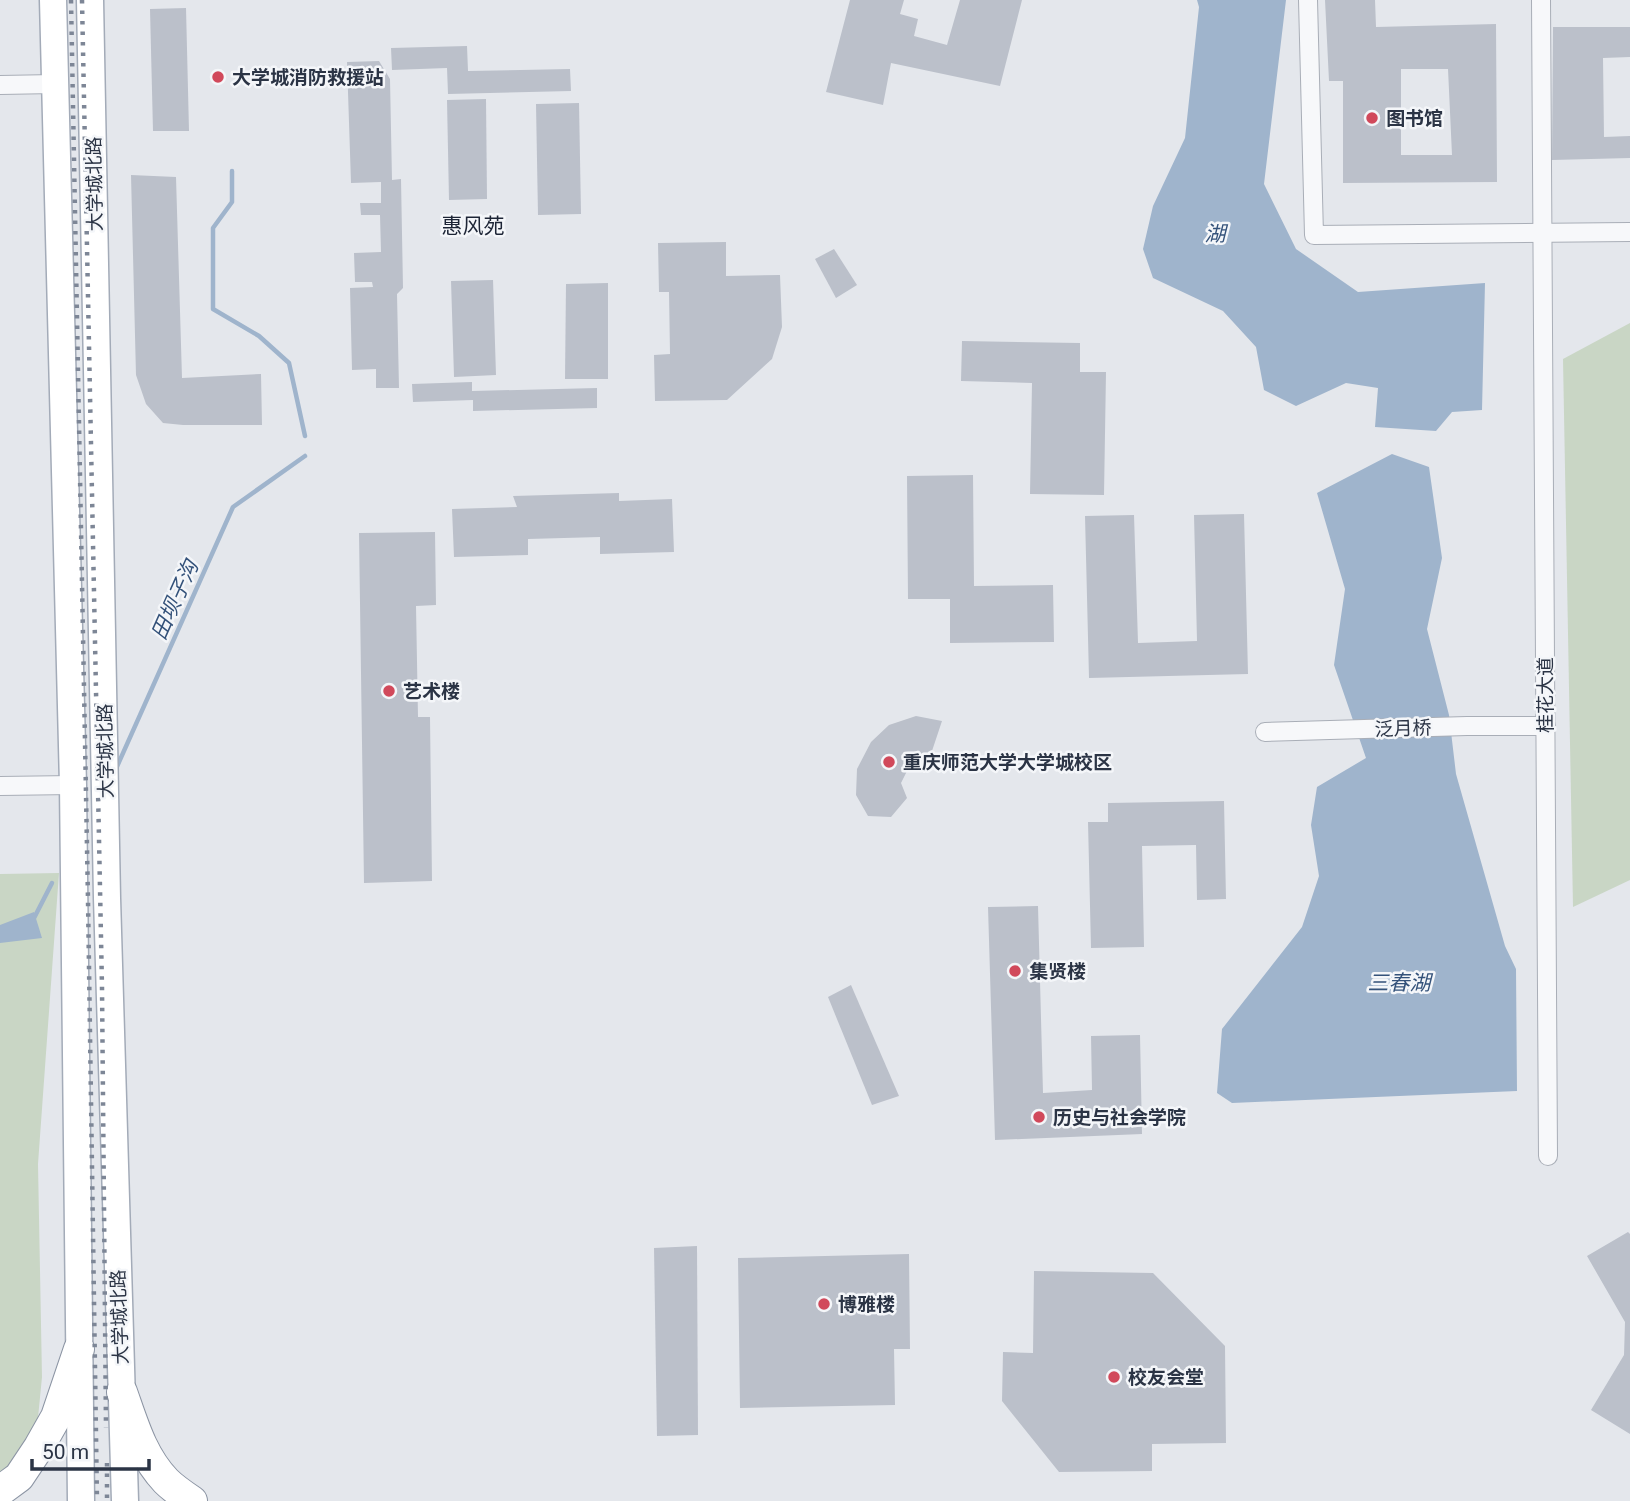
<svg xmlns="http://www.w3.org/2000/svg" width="1630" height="1501" font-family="Roboto,'Noto Sans SC',sans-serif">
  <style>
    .green { fill: #c9d6c5 }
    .water { fill: #9fb4cc }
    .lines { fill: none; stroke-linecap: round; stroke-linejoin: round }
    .stream { stroke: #9fb4cc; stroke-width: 4.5 }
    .building { fill: #bbc0ca; fill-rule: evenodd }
    .street-casing { stroke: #a9aeb7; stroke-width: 20 }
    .primary-casing { stroke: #a3abb8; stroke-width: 29 }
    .highway-casing { stroke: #8b94a3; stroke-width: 32 }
    .street { stroke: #f7f8fa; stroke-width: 18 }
    .primary { stroke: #fff; stroke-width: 26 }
    .highway { stroke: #fff; stroke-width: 30 }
    .rail { stroke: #7d8696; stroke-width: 4.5; stroke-dasharray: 3.5 7; stroke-linecap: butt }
    .poi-dot { fill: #d1495b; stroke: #f4f6f9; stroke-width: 2.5 }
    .labels { text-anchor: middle; stroke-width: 5; stroke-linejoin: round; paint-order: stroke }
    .poi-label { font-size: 19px; font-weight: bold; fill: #2b3445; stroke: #f4f6f9; text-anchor: start }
    .street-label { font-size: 19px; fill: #2b3445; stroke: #f4f6f9 }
    .neighbourhood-label { font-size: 21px; fill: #1d2536; stroke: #f4f6f9 }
    .water-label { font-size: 21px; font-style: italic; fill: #34527a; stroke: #f4f6f9 }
  </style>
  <rect width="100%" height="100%" fill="#e4e7ec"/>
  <!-- green -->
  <g class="green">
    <polygon points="1630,323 1630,880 1573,907 1563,359"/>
    <polygon points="59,873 38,1164 42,1377 37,1428 0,1479 0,874"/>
  </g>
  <!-- water -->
  <g class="water">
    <polygon points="1197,0 1286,0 1264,184 1296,249 1358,292 1485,283 1482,410 1452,412 1436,431 1375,427 1378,388 1346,383 1296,406 1264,390 1256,347 1223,311 1153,278 1143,249 1153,206 1185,138 1199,7"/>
    <polygon points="1392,454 1429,467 1442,558 1427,629 1449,715 1456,774 1505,946 1516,969 1517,1091 1232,1103 1217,1093 1222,1029 1302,927 1319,876 1311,825 1317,787 1366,758 1334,665 1345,589 1317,493"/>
    <polygon points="34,912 42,938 0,943 0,925"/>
  </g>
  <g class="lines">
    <!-- stream -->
    <g class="stream">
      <polyline points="232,171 232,202 213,228 213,309 259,336 289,363 305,436"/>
      <polyline points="115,771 233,507 305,456"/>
      <polyline points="33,920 52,883"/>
    </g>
  </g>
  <!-- building -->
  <g class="building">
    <polygon points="850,0 904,0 900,14 918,19 914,36 947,45 960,0 1022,0 1000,86 891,63 883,105 826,92"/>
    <path d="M1325,0H1375L1376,27L1496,24L1497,182L1343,183V81H1329ZM1401,69H1448L1452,155H1401Z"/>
    <polygon points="186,8 189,131 153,131 150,9"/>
    <polygon points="1553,27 1630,27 1630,57 1603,58 1604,137 1630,136 1630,158 1552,160"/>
    <polygon points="467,46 468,71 570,69 571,91 448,94 447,68 392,70 391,48"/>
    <polygon points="379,61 390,79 392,180 401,179 403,288 397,294 399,388 376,388 376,369 352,370 350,288 373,287 372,282 355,282 354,253 381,252 380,215 361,215 360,203 381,203 381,182 351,183 347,62"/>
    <polygon points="486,99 487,199 449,200 447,100"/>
    <polygon points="579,103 581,214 538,215 536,104"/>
    <polygon points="131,175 176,177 182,378 261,374 262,425 183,425 163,423 146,404 136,375"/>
    <polygon points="726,242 726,276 780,275 782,327 772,359 727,400 655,401 654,355 670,354 669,292 659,292 658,243"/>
    <polygon points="834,249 857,285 836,298 815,259"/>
    <polygon points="493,280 496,375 454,377 451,281"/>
    <polygon points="608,283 608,379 565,379 566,284"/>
    <polygon points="962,341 1080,343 1080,372 1106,372 1104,495 1030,494 1032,383 961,381"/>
    <polygon points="472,382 472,391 597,388 597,408 473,411 473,400 413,402 412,384"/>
    <polygon points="973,475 974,586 1053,585 1054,642 950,643 950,599 908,599 907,476"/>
    <polygon points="619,493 619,501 672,499 674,552 600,554 600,537 528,539 528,555 454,557 452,509 517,507 513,496"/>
    <polygon points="1244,514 1248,674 1089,678 1085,516 1134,515 1138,643 1197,641 1194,515"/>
    <polygon points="435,532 436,605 416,606 418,717 430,717 432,881 364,883 359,533"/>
    <polygon points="916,716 942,721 927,766 908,769 901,783 907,798 891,817 868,816 856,795 857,769 871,742 889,725"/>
    <polygon points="1224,801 1226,899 1197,900 1196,845 1142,846 1144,947 1091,948 1088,822 1108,822 1108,803"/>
    <polygon points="1038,906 1043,1093 1092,1090 1091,1036 1140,1035 1142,1134 995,1140 988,907"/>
    <polygon points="851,985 899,1096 872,1105 828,997"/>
    <polygon points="1628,1232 1630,1234 1630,1434 1591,1410 1624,1355 1625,1322 1587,1256"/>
    <polygon points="697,1246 698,1435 657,1436 654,1248"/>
    <polygon points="909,1254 910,1349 894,1349 895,1405 740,1408 738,1258"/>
    <polygon points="1034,1271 1153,1273 1225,1346 1226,1443 1152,1444 1152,1471 1059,1472 1002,1401 1003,1352 1033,1353"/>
  </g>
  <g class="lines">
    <!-- street casing -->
    <g class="street-casing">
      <g id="street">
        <polyline points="1308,0 1314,235 1630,232"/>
        <polyline points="1541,0 1548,1156"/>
        <polyline points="0,85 55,84"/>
        <polyline points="1265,732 1467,726 1546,726"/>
        <polyline points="0,786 73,785"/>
      </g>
    </g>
    <!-- primary casing -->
    <g class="primary-casing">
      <g id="primary">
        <polyline points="53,0 73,785 81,1501"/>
        <polyline points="90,0 107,898 125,1501"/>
      </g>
    </g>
    <!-- highway casing -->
    <g class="highway-casing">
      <g id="highway">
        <path d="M122,1392C133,1423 142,1456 166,1481C173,1488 183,1495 192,1501"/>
        <polyline points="0,1491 19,1477 39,1447 56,1417 79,1349"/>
      </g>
    </g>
    <!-- street -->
    <use href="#street" class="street"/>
    <!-- primary -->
    <use href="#primary" class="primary"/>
    <!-- highway -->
    <use href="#highway" class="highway"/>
    <!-- rail -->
    <g class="rail">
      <polyline points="71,0 88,900 97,1501"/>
      <polyline points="82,0 102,987 106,1428"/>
      <polyline points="107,1463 107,1501"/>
    </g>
  </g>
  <!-- markers -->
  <g class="poi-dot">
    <circle cx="218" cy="77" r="7"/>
    <circle cx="1372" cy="118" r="7"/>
    <circle cx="389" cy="691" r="7"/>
    <circle cx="889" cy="762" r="7"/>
    <circle cx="1015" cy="971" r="7"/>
    <circle cx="1039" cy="1117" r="7"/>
    <circle cx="824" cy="1304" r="7"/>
    <circle cx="1114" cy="1377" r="7"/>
  </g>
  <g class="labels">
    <!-- poi labels -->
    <g class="poi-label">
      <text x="232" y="84">大学城消防救援站</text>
      <text x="1386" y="125">图书馆</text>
      <text x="403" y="698">艺术楼</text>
      <text x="903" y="769">重庆师范大学大学城校区</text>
      <text x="1029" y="978">集贤楼</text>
      <text x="1053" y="1124">历史与社会学院</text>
      <text x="838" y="1311">博雅楼</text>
      <text x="1128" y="1384">校友会堂</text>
    </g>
    <!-- street labels -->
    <g class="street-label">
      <text transform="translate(94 184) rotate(-91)" y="7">大学城北路</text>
      <text transform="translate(1545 695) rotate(-90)" y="7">桂花大道</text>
      <text transform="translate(1403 728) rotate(-2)" y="7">泛月桥</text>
      <text transform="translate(105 751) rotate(-91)" y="7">大学城北路</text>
      <text transform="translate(119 1317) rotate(-92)" y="7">大学城北路</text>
    </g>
    <!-- neighbourhood labels -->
    <g class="neighbourhood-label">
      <text x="473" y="233">惠风苑</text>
    </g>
    <!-- water labels -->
    <g class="water-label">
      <text x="1215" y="241">湖</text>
      <text transform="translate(175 600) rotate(-66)" y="7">田坝子沟</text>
      <text x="1399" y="990">三春湖</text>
    </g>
  </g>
  <!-- scale -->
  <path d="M32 1459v10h117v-10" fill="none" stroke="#2b3445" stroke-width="3.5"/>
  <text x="42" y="1459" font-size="21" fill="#2b3445" stroke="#f4f6f9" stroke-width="5" paint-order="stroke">50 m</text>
</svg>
